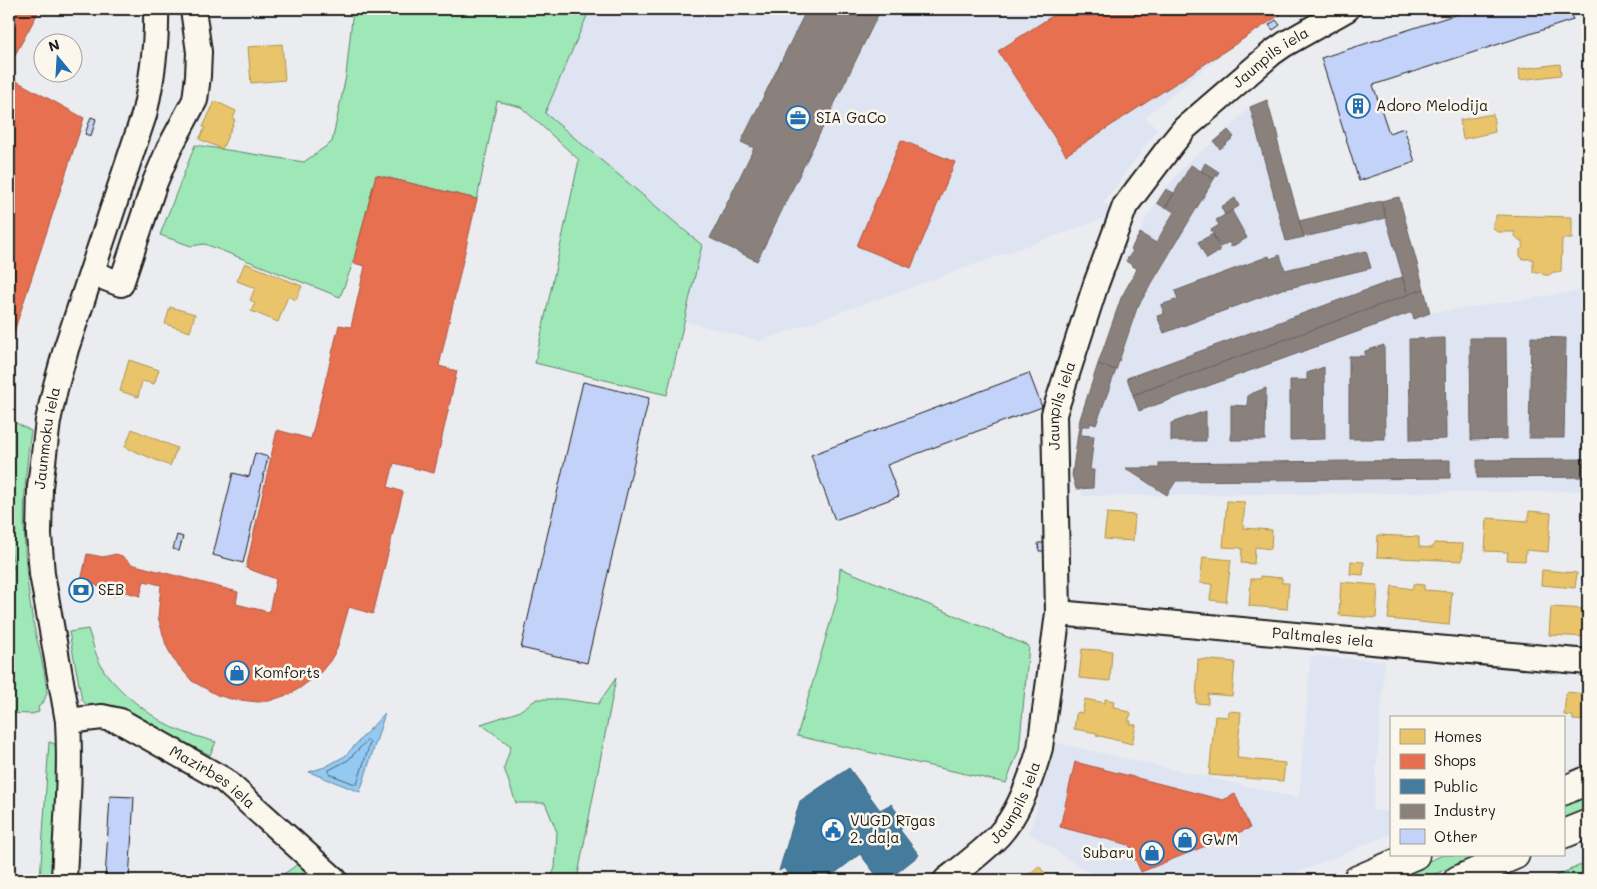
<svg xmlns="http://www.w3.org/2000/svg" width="1597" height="889" font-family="Mali,sans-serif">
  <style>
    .built { fill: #dee4f2 }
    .green { fill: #9ee8b7; stroke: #5d826a }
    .water { fill: #94c9f2; stroke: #64849c }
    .homes { fill: #e9c46a; stroke: #ac9253 }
    .shops { fill: #e76f51; stroke: #aa5641 }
    .public { fill: #457b9d; stroke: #395e76 }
    .industry { fill: #8a817c; stroke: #69635f }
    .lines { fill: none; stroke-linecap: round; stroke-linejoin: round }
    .shore { stroke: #4c6172; stroke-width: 1 }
    .building { fill: #c3d2f8; stroke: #1c1c1c }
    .minor-casing { stroke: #1c1c1c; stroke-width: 28 }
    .highway-casing { stroke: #1c1c1c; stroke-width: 31 }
    .minor { stroke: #fbf7ec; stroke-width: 24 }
    .highway { stroke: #fbf7ec; stroke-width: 28 }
    .labels { text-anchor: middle; stroke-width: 5; stroke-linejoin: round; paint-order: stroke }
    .street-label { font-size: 15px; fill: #1c1c1c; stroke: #fbf7ec }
    .poi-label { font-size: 15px; fill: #1c1c1c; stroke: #fbf7ec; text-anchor: start }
  </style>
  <rect width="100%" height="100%" fill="#eaecf0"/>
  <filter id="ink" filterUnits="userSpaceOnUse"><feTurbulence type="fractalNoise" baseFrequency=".02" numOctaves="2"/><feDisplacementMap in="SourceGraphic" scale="10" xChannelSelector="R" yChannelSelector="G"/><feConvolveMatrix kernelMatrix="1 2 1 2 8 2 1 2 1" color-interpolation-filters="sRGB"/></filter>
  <g filter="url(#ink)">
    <!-- built -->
    <g class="built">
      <polygon points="590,9 1291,9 1231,47 1145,117 1157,130 1103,203 1113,207 1105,218 760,341 685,321 702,245 545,113"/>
      <polygon points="1267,100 1275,129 1277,129 1279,138 1277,139 1299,221 1399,197 1431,313 1588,290 1588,491 1082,496 1082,489 1076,489 1072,475 1080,419 1098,364 1137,269 1123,260 1144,225 1144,221 1148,215 1150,214 1163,192 1187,163 1228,130 1250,107"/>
      <polygon points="1311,656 1385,661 1373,810 1391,812 1391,834 1279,880 1100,880 1029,833 1057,743 1299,798"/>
    </g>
    <!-- green -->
    <g class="green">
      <polygon points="353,9 590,9 545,113 702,245 667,395 535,363 579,160 521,107 497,101 477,199 376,175 353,263 340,297 205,244 191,246 160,235 195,145 304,162 332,142 346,76"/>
      <path d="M9,419L31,431C22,490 22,551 31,610C35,638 45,665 47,693L43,703L38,707L39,712L31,714L9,713V575L14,566L9,541Z"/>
      <polygon points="840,568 1029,646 1019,750 1006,783 797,736 838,596"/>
      <path d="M88,629C93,643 96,659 105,672C120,692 144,711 166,724C181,733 200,737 216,742L210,755L146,723L88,706L82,700L69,632Z"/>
      <polygon points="616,678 577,880 550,880 555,868 557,832 545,803 516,803 504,768 511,746 481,724 518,712 537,699 563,699 598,704"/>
      <path d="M49,742C58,744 58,748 60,756L54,880H40Z"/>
      <polygon points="1588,793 1588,808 1563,819 1563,804"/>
      <polygon points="1443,855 1479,855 1421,880 1385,880"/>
      <polygon points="300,860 321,880 275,880 294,867"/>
      <polygon points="1588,862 1588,880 1546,880"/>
    </g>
    <!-- water -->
    <polygon class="water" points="385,713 360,792 309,772 325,767 345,756"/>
    <!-- homes -->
    <g class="homes">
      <polygon points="282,44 285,80 251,83 248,47"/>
      <polygon points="1560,64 1561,75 1520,80 1519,69"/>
      <polygon points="215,101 236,111 233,119 235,120 222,149 199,139 205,128 203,127"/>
      <polygon points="1493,114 1495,132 1463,139 1460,120"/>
      <polygon points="1496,215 1572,217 1572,239 1562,239 1561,272 1553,272 1549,275 1544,275 1540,272 1533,272 1533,259 1523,259 1520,256 1520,250 1523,247 1523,241 1519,241 1515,236 1515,232 1497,232 1493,228 1493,222 1496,219"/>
      <polygon points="245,263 302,286 296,300 288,296 278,322 251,311 255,303 250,300 255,288 237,281"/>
      <polygon points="170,307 195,314 190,332 165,324"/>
      <polygon points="129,360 159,370 154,384 142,381 138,397 120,391"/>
      <polygon points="132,429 177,448 170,466 125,447"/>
      <polygon points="1227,501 1245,502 1243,528 1272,530 1271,549 1255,547 1254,564 1241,563 1242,548 1223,547"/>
      <polygon points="1529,511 1551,513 1548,552 1526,550 1525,561 1507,560 1508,552 1485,551 1487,518 1528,521"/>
      <polygon points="1107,513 1135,515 1133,541 1104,539"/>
      <polygon points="1378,535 1419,537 1419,547 1433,548 1434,543 1463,544 1462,561 1377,557"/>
      <polygon points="1203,557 1231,560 1226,602 1210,600 1212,584 1200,583"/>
      <polygon points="1351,561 1364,562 1363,575 1350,574"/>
      <polygon points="1542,570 1577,573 1575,588 1541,585"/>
      <polygon points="1260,576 1282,578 1282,583 1289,583 1287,609 1249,606 1251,579 1260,579"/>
      <polygon points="1341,582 1378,585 1376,618 1339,615"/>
      <polygon points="1413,584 1424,585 1424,590 1452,592 1449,625 1388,619 1392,586 1413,589"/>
      <polygon points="1551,607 1588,609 1588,637 1549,635"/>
      <polygon points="1082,649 1112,651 1110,681 1079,678"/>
      <polygon points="1198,659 1235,662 1232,696 1208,694 1208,704 1196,703"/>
      <polygon points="1566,692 1588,694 1588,721 1573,720 1573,716 1564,715"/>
      <polygon points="1085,699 1105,703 1105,699 1114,701 1113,707 1120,708 1120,710 1130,712 1131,714 1128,721 1131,721 1130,724 1136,725 1132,744 1096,735 1097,733 1074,729 1076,715 1078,712 1082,713"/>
      <polygon points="1228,711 1241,712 1237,758 1285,763 1283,781 1209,775 1215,716 1228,717"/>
      <polygon points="1039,866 1046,875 1040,880 1022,880"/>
    </g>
    <!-- shops -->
    <g class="shops">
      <polygon points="9,9 40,9 9,66"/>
      <polygon points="1063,9 1289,9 1066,155 998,51"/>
      <polygon points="9,77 84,118 9,347"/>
      <polygon points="901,140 955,162 911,268 857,246"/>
      <polygon points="376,175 477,199 439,366 457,371 434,473 394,463 388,487 403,492 373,614 349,607 337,649 330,661 320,673 300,688 290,694 269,701 258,702 231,699 217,695 192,681 173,659 166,645 158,617 161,585 144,581 140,596 126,592 114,596 104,593 96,585 81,581 87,554 103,557 116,554 122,556 131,564 238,592 236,604 269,612 276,579 246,568 277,430 311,439 339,325 351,327 365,266 353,263"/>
      <polygon points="1075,762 1223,800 1235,794 1250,828 1141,872 1129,845 1060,827"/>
    </g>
    <!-- public -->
    <polygon class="public" points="849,768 880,810 891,804 906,825 900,830 919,855 888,880 880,880 860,854 826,880 784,880 787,873 784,868 779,871 800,801"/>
    <!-- industry -->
    <g class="industry">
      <polygon points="807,9 881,9 757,261 710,238 754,148 741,142"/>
      <polygon points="1267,100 1275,129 1277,129 1279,138 1277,139 1304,237 1286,241 1250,107"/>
      <polygon points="1228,130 1234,137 1220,149 1214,142"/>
      <polygon points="1205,163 1219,172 1214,179 1201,171"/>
      <polygon points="1191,165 1214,179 1137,308 1116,370 1098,364 1121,298 1137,269 1126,261 1133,251 1131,249 1140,233 1156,243 1174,212 1166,207"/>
      <polygon points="1166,189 1174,193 1165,208 1157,203"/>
      <polygon points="1399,197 1424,289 1408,295 1381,201"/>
      <polygon points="1235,198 1239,206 1225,215 1221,207"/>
      <polygon points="1381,201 1386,218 1304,237 1299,221"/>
      <polygon points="1232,211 1247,238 1231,247 1229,242 1220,247 1211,230 1219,225 1216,220"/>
      <polygon points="1213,234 1220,251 1207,259 1198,242"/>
      <polygon points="1366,251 1371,268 1285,289 1285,288 1164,333 1157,316 1164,314 1161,305 1178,299 1175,291 1269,256 1270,259 1280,255 1285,270"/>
      <polygon points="1402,277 1408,295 1133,395 1127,378"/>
      <polygon points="1424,289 1430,313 1414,319 1412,312 1139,411 1133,395"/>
      <polygon points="1531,337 1566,338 1564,438 1529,438"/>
      <polygon points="1445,338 1446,439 1410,440 1409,339"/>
      <polygon points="1470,338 1506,338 1507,439 1471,440"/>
      <polygon points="1384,345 1385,439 1349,439 1349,356 1365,356 1365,351"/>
      <polygon points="1098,364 1116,370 1096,425 1090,423 1090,426 1082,426 1081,435 1094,436 1090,470 1094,470 1093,488 1076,489 1072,475 1080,419"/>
      <polygon points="1324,367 1325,439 1290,440 1290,380 1307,380 1307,373"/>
      <polygon points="1266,388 1265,440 1231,440 1231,405 1247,406 1248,395"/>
      <polygon points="1206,411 1206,441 1171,441 1171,423"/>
      <polygon points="1588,459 1588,477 1477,478 1477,460"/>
      <polygon points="1450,460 1450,478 1176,481 1167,495 1125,468 1159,468 1159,463"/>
    </g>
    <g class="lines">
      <!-- shore -->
      <polygon class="shore" points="368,740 370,743 357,784 355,784 329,774 329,770 348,760"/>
    </g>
    <!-- building -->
    <g class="building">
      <polygon points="1473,9 1569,9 1573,20 1373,85 1389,133 1404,128 1415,162 1359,181 1321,58"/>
      <polygon points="1276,20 1280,25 1273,30 1269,25"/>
      <polygon points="91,117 96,119 91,136 85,134"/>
      <polygon points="1029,373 1042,407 887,465 899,496 835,520 811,455"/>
      <polygon points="583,382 649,398 587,663 521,648"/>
      <polygon points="255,453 268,457 243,563 213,555 233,473 249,477"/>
      <polygon points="177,535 183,537 179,551 173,549"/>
      <polygon points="1038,543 1044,543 1045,551 1039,551"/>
      <polygon points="110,796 134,797 129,880 105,880"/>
    </g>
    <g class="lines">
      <!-- minor casing -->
      <g class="minor-casing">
        <g id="minor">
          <polyline points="92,273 121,284 155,182 169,149 195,100 198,76 199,52 193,9"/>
          <path id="s1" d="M1058,613L1588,662"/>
          <path id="s2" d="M68,721L102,717L120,721L224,780L335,880"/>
          <path id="s3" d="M64,880C66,827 71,774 68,721L42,574L39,535L40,487L48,421L55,389L66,349L144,115C152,80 157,45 156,9"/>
          <path id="s4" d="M946,880C964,866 983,852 999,835C1019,813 1032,776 1040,748L1058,613L1054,414L1096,284L1125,206L1172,144L1185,128L1272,53L1285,44L1347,9"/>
        </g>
      </g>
      <!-- highway casing -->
      <g class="highway-casing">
        <g id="highway">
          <polyline points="1563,791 1588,780"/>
          <polyline points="1563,834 1588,824"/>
          <polyline points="1357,880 1415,855"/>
          <polyline points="1458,880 1515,855"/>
        </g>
      </g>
      <!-- minor -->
      <use href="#minor" class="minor"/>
      <!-- highway -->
      <use href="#highway" class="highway"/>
    </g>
  </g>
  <!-- icons -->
  <defs>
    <g id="building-ring" transform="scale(1.25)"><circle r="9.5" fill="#fbf7ec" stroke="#1f6fb2" stroke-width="1.5"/><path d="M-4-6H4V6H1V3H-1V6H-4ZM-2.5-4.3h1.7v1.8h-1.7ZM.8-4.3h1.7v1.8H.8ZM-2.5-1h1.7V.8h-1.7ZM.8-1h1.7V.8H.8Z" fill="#1f6fb2"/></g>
    <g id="office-ring" transform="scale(1.25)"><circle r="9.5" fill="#fbf7ec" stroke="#1f6fb2" stroke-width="1.5"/><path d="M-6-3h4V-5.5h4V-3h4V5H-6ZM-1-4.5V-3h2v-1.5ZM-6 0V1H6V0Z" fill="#1f6fb2"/></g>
    <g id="bank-ring" transform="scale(1.25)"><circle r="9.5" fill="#fbf7ec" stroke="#1f6fb2" stroke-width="1.5"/><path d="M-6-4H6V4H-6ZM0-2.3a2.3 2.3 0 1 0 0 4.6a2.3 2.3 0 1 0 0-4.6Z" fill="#1f6fb2"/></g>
    <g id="shop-ring" transform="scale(1.25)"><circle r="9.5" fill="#fbf7ec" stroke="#1f6fb2" stroke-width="1.5"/><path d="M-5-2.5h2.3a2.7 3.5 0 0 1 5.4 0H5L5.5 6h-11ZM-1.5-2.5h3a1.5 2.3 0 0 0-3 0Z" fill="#1f6fb2"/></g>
    <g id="civic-ring" transform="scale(1.25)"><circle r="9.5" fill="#fbf7ec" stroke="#1f6fb2" stroke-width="1.5"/><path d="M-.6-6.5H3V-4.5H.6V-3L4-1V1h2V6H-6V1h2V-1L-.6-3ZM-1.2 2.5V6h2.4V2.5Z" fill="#1f6fb2"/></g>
  </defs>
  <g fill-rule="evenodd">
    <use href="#building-ring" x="1358" y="106"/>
    <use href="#office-ring" x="798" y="118"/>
    <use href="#bank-ring" x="81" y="590"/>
    <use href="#shop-ring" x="237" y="673"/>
    <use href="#civic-ring" x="833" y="830"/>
    <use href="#shop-ring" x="1185" y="840"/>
    <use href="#shop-ring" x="1152" y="853"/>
  </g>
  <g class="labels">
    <!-- street labels -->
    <g class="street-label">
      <text dy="5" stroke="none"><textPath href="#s4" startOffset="931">Jaunpils iela</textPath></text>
      <text dy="5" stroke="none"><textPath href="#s4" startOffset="511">Jaunpils iela</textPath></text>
      <text dy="5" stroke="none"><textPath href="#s3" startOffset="445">Jaunmoku iela</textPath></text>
      <text dy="5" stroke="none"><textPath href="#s1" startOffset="266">Paltmales iela</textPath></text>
      <text dy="5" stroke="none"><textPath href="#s2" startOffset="161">Mazirbes iela</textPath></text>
      <text dy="5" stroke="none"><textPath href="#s4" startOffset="106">Jaunpils iela</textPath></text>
    </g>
    <!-- poi labels -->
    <g class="poi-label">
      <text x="1376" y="111">Adoro Melodija</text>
      <text x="816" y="123">SIA GaCo</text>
      <text x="98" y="595">SEB</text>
      <text x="254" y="678">Komforts</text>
      <text x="850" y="826">VUGD Rīgas<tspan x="850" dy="17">2. daļa</tspan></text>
      <text x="1202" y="845">GWM</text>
      <text x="1134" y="858" text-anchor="end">Subaru</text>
    </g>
  </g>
  <!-- margin -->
  <rect width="1597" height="889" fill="none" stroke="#fbf7ec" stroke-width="30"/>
  <rect x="15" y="15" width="1567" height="859" fill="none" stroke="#1c1c1c" stroke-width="2" filter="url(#ink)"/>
  <!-- legend -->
  <rect x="1390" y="716" width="175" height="140" fill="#fbf7ec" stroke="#a29f99"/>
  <rect x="1400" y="729" width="25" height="15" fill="#e9c46a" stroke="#a29f99"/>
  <text x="1434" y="742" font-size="15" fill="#1c1c1c">Homes</text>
  <rect x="1400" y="754" width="25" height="15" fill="#e76f51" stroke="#a29f99"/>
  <text x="1434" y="766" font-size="15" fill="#1c1c1c">Shops</text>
  <rect x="1400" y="779" width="25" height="15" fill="#457b9d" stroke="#a29f99"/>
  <text x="1434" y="792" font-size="15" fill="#1c1c1c">Public</text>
  <rect x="1400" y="804" width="25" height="15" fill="#8a817c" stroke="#a29f99"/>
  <text x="1434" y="816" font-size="15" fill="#1c1c1c">Industry</text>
  <rect x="1400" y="829" width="25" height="15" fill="#c3d2f8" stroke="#a29f99"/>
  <text x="1434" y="842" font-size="15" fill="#1c1c1c">Other</text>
  <!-- north arrow -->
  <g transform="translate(58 58) rotate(342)"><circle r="24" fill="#fbf7ec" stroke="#a29f99"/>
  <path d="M0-4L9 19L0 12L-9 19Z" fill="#1f6fb2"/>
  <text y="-8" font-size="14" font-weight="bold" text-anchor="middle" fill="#1c1c1c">N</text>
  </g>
</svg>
